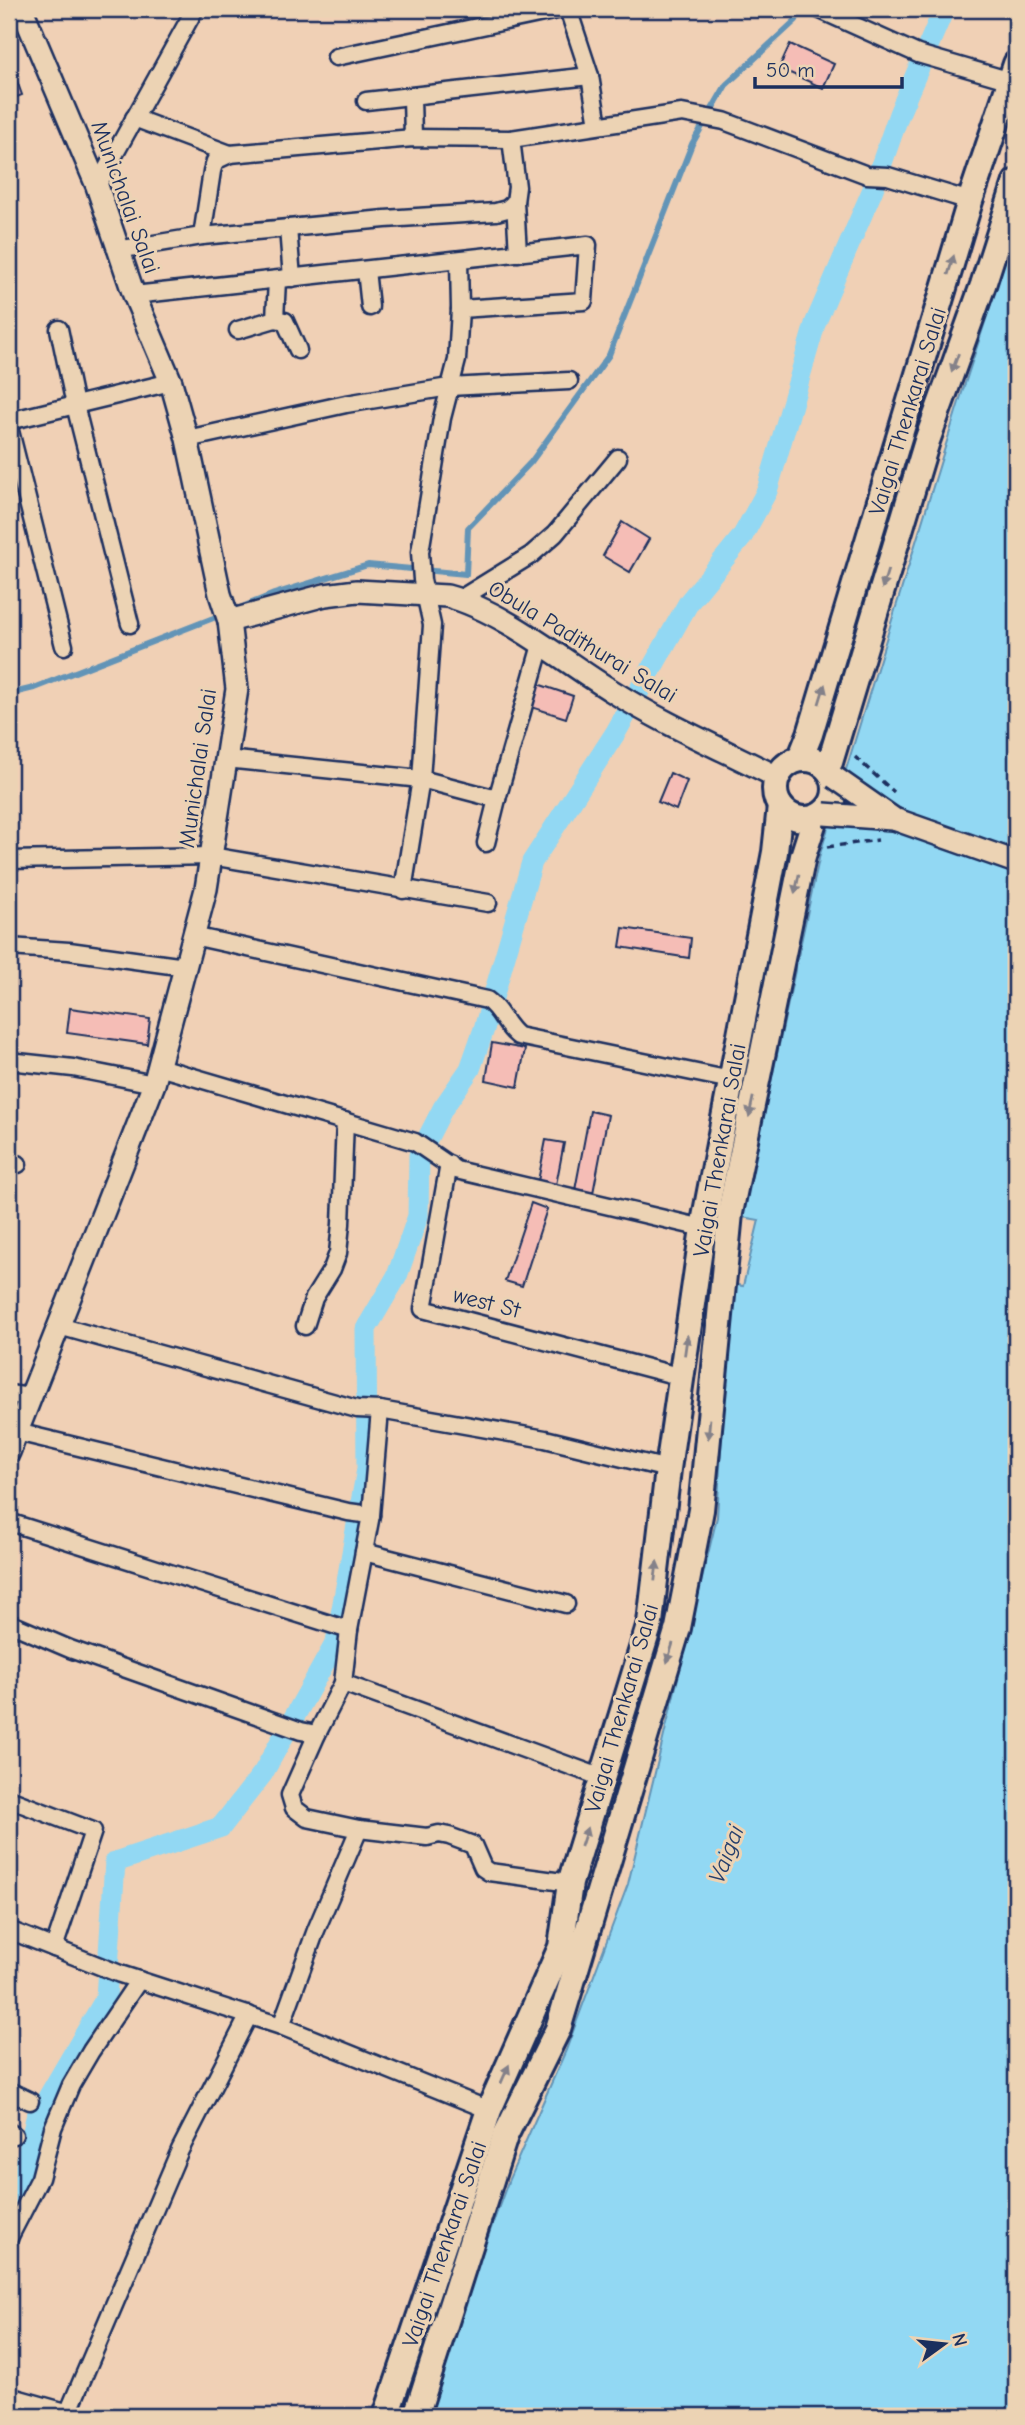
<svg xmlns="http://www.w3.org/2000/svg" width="1025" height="2425" font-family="'Comic Neue',sans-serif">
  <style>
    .water { fill: #92d8f3; stroke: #6294b7; stroke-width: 2 }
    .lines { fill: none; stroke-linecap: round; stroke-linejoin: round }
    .stream { stroke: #6294b7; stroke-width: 6 }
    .canal { stroke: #92d8f3; stroke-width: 21 }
    .building { fill: #f5bdb6; stroke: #1b2f5e; stroke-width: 2 }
    .street-casing { stroke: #1b2f5e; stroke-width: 21 }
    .secondary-casing { stroke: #1b2f5e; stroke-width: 26 }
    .primary-casing { stroke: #1b2f5e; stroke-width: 30 }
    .path { stroke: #1b2f5e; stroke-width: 3.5; stroke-dasharray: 7 5; stroke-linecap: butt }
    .street { stroke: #ecd3b4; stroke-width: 16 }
    .secondary { stroke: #ecd3b4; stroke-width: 21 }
    .primary { stroke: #ecd3b4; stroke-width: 24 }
    .secondary-bridge-casing { stroke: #1b2f5e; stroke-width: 26; stroke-linecap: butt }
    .secondary-bridge { stroke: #ecd3b4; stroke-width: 21 }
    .oneway { fill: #848189 }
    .labels { text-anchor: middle; stroke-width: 6; stroke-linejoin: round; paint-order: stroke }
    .street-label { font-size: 23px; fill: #1b2f5e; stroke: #ecd3b4 }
    .water-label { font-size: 24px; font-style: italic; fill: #27406d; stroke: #ecd3b4 }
  </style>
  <rect width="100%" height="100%" fill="#f0d0b5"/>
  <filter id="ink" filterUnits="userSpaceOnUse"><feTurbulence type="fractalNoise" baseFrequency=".0143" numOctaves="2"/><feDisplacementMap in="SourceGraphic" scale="14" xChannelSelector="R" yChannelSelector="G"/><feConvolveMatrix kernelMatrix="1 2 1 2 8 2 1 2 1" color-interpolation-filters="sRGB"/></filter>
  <g filter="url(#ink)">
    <!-- water -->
    <polygon class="water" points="1016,227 1016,2416 429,2416 453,2333 509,2179 566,2050 628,1884 717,1517 731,1284 743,1286 759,1220 742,1217 820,854 959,402"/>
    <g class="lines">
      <!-- stream -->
      <g class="stream">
        <polyline points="235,610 274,594 368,565 466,574 468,528 531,462 609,355 692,144 726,85 796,20 800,9"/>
        <polyline points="9,694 34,688 221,615"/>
      </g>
      <!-- canal -->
      <polyline class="canal" points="9,2207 21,2184 36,2118 106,1998 115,1862 221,1827 263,1773 336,1642 367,1469 366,1329 397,1276 418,1216 419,1155 443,1108 470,1069 484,1029 532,862 616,732 689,602 742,537 767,491 815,324 873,189 899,114 944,9"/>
    </g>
    <!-- building -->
    <g class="building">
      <polygon points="790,44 834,64 823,88 779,68"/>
      <polygon points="9,59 22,95 9,100"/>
      <polygon points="622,522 649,539 630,572 603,556"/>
      <polygon points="529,681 573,696 566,718 522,704"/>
      <polygon points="670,773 687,781 676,810 658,802"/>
      <polygon points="623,928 691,938 689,958 620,947"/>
      <polygon points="70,1008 150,1019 147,1044 67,1033"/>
      <polygon points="492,1043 525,1049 518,1087 486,1080"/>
      <polygon points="590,1111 608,1115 593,1193 575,1190"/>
      <polygon points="546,1140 564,1143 556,1185 538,1181"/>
      <polygon points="531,1203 547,1209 522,1286 505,1281"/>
    </g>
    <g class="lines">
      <!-- street casing -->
      <g class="street-casing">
        <g id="street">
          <polyline points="568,9 590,76 598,125"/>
          <polyline points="818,9 918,54 1011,81"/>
          <polyline points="336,57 562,9"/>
          <polyline points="412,97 413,138"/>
          <polyline points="366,101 590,76"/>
          <polyline points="134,118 230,154"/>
          <polyline points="97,186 195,9"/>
          <polyline points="515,202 518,253"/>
          <polyline points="288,228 292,278"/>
          <polyline points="202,236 385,219 496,212 507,209 515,202 517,187 511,139"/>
          <polyline points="117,250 202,236 212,171 215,161 230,154 413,138 511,139 682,113 724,121 867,175 888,176 970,201"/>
          <polyline points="366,270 370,307"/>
          <polyline points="134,295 588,245 584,301 460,309"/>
          <polyline points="275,319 285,321 298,350"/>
          <polyline points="59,329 75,405 130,624"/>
          <polyline points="238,330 275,319 277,280"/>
          <polyline points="9,421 171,382"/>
          <polyline points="9,427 64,646"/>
          <polyline points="187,439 346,404 449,387 569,381"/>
          <polyline points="460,599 531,555 555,534 618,458"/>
          <polyline points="226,759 421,779 497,799 486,843"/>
          <polyline points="497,799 541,645"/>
          <polyline points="9,860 211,856 488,903"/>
          <polyline points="403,890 421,779 432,625 422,580 420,552 442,418 457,360 460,309 459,260"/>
          <path d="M193,936L487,1000C501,1010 504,1025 518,1036L731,1080"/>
          <polyline points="9,947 69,951 185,967"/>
          <polyline points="9,1061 73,1068 154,1084"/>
          <polyline points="159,1067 415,1142 456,1170 703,1228"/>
          <polyline points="9,1163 18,1164"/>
          <polyline points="449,1164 423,1309 682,1377"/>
          <polyline points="59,1326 357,1409 380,1410 545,1439 668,1469"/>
          <polyline points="305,1326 314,1298 332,1269 338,1253 341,1224 345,1121"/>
          <polyline points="9,1394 30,1397"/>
          <polyline points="380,1410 371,1515 349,1630 343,1683 603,1778"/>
          <polyline points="17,1432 348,1512 371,1515"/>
          <polyline points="9,1522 349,1630"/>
          <polyline points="364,1552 566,1604"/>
          <polyline points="9,1623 70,1649 301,1731 317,1734"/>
          <polyline points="343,1683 317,1734 290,1795 294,1808 307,1818 359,1829 427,1837 439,1834 449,1836 473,1845 483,1868 489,1872 570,1883"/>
          <polyline points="9,1799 93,1831 54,1948"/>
          <polyline points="9,1930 120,1974 281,2026 489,2110"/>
          <polyline points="281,2026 316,1930 359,1829"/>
          <polyline points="9,2091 30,2101"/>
          <polyline points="9,2132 14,2135"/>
          <polyline points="9,2238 40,2178 53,2128 71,2085 91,2051 139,1980"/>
          <polyline points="9,2396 80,2416"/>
          <polyline points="68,2413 180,2150 249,2015"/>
        </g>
      </g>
      <!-- secondary casing -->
      <g class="secondary-casing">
        <g id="secondary">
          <path d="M229,621L325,595L357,591L447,596C503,611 562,660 612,691C664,724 722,749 777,777"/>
          <polyline points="894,819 1016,862"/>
          <polyline points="9,1452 154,1084 206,889 237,689 229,621 220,594 187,439 171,382 134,295 97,186 22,9"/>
        </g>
      </g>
      <!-- primary casing -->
      <g class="primary-casing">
        <g id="primary">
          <circle cx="805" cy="789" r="30"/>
          <polyline points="800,759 810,734 970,201 1016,64"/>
          <polyline points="828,769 927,441 983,285 1016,182"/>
          <polyline points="386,2416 489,2110 561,1947 570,1883 650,1623 668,1469 703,1228 775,852 780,806"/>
          <polyline points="416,2416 505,2136 558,2029 678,1628 701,1510 730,1213 803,856 815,818"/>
        </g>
      </g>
      <!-- path -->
      <g class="path">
        <polyline points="855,757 894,792"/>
        <polyline points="827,847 878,840"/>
      </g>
      <!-- street -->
      <use href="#street" class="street"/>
      <!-- secondary -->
      <use href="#secondary" class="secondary"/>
      <!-- primary -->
      <use href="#primary" class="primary"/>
      <!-- secondary-bridge casing -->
      <g class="secondary-bridge-casing">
        <g id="secondary-bridge">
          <polyline points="834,777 894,819"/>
          <polyline points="824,814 892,819"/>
        </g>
      </g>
      <!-- secondary-bridge -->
      <use href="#secondary-bridge" class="secondary-bridge"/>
    </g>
    <!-- one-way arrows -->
    <defs><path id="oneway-solid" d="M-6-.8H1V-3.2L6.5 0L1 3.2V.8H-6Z" transform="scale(1.75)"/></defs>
    <g class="oneway">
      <use href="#oneway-solid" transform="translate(951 265) rotate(-73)"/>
      <use href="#oneway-solid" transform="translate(955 363) rotate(110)"/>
      <use href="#oneway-solid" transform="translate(885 579) rotate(107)"/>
      <use href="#oneway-solid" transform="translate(822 694) rotate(-73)"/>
      <use href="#oneway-solid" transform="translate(797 884) rotate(102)"/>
      <use href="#oneway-solid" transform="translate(751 1107) rotate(102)"/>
      <use href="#oneway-solid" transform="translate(686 1345) rotate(-82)"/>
      <use href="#oneway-solid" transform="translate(709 1429) rotate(95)"/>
      <use href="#oneway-solid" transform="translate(656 1571) rotate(-83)"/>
      <use href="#oneway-solid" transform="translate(670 1653) rotate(107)"/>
      <use href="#oneway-solid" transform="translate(584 1837) rotate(-72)"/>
      <use href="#oneway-solid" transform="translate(505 2074) rotate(-66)"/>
    </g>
  </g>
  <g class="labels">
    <!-- street labels -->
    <g class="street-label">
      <text transform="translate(126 197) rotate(70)" y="8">Munichalai Salai</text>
      <text transform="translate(907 411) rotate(-73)" y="8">Vaigai Thenkarai Salai</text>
      <text transform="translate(583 641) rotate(31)" y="8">Obula Padithurai Salai</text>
      <text transform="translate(197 768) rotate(-82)" y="8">Munichalai Salai</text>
      <text transform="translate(719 1150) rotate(-80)" y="8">Vaigai Thenkarai Salai</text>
      <text transform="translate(487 1302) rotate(14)" y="8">west St</text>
      <text transform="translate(621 1708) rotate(-74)" y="8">Vaigai Thenkarai Salai</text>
      <text transform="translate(444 2244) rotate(-71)" y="8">Vaigai Thenkarai Salai</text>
    </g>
    <!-- water labels -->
    <g class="water-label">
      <text transform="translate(726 1854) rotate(-69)" y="8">Vaigai</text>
    </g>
  </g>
  <!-- margin -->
  <rect width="1025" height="2425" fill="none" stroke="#ecd3b4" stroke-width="35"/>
  <rect x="18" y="18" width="990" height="2390" fill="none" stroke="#1b2f5e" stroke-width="2.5" filter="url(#ink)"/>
  <!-- north arrow -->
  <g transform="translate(944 2344) rotate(75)" stroke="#ecd3b4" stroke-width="5" paint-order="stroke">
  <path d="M0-5L12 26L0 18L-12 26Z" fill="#1b2f5e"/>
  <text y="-10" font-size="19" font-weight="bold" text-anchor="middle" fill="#1b2f5e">N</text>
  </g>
  <!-- scale -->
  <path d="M755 77v10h147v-10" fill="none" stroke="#1b2f5e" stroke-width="3.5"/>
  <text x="766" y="77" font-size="21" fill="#1b2f5e" stroke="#ecd3b4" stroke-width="5" paint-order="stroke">50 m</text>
</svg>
